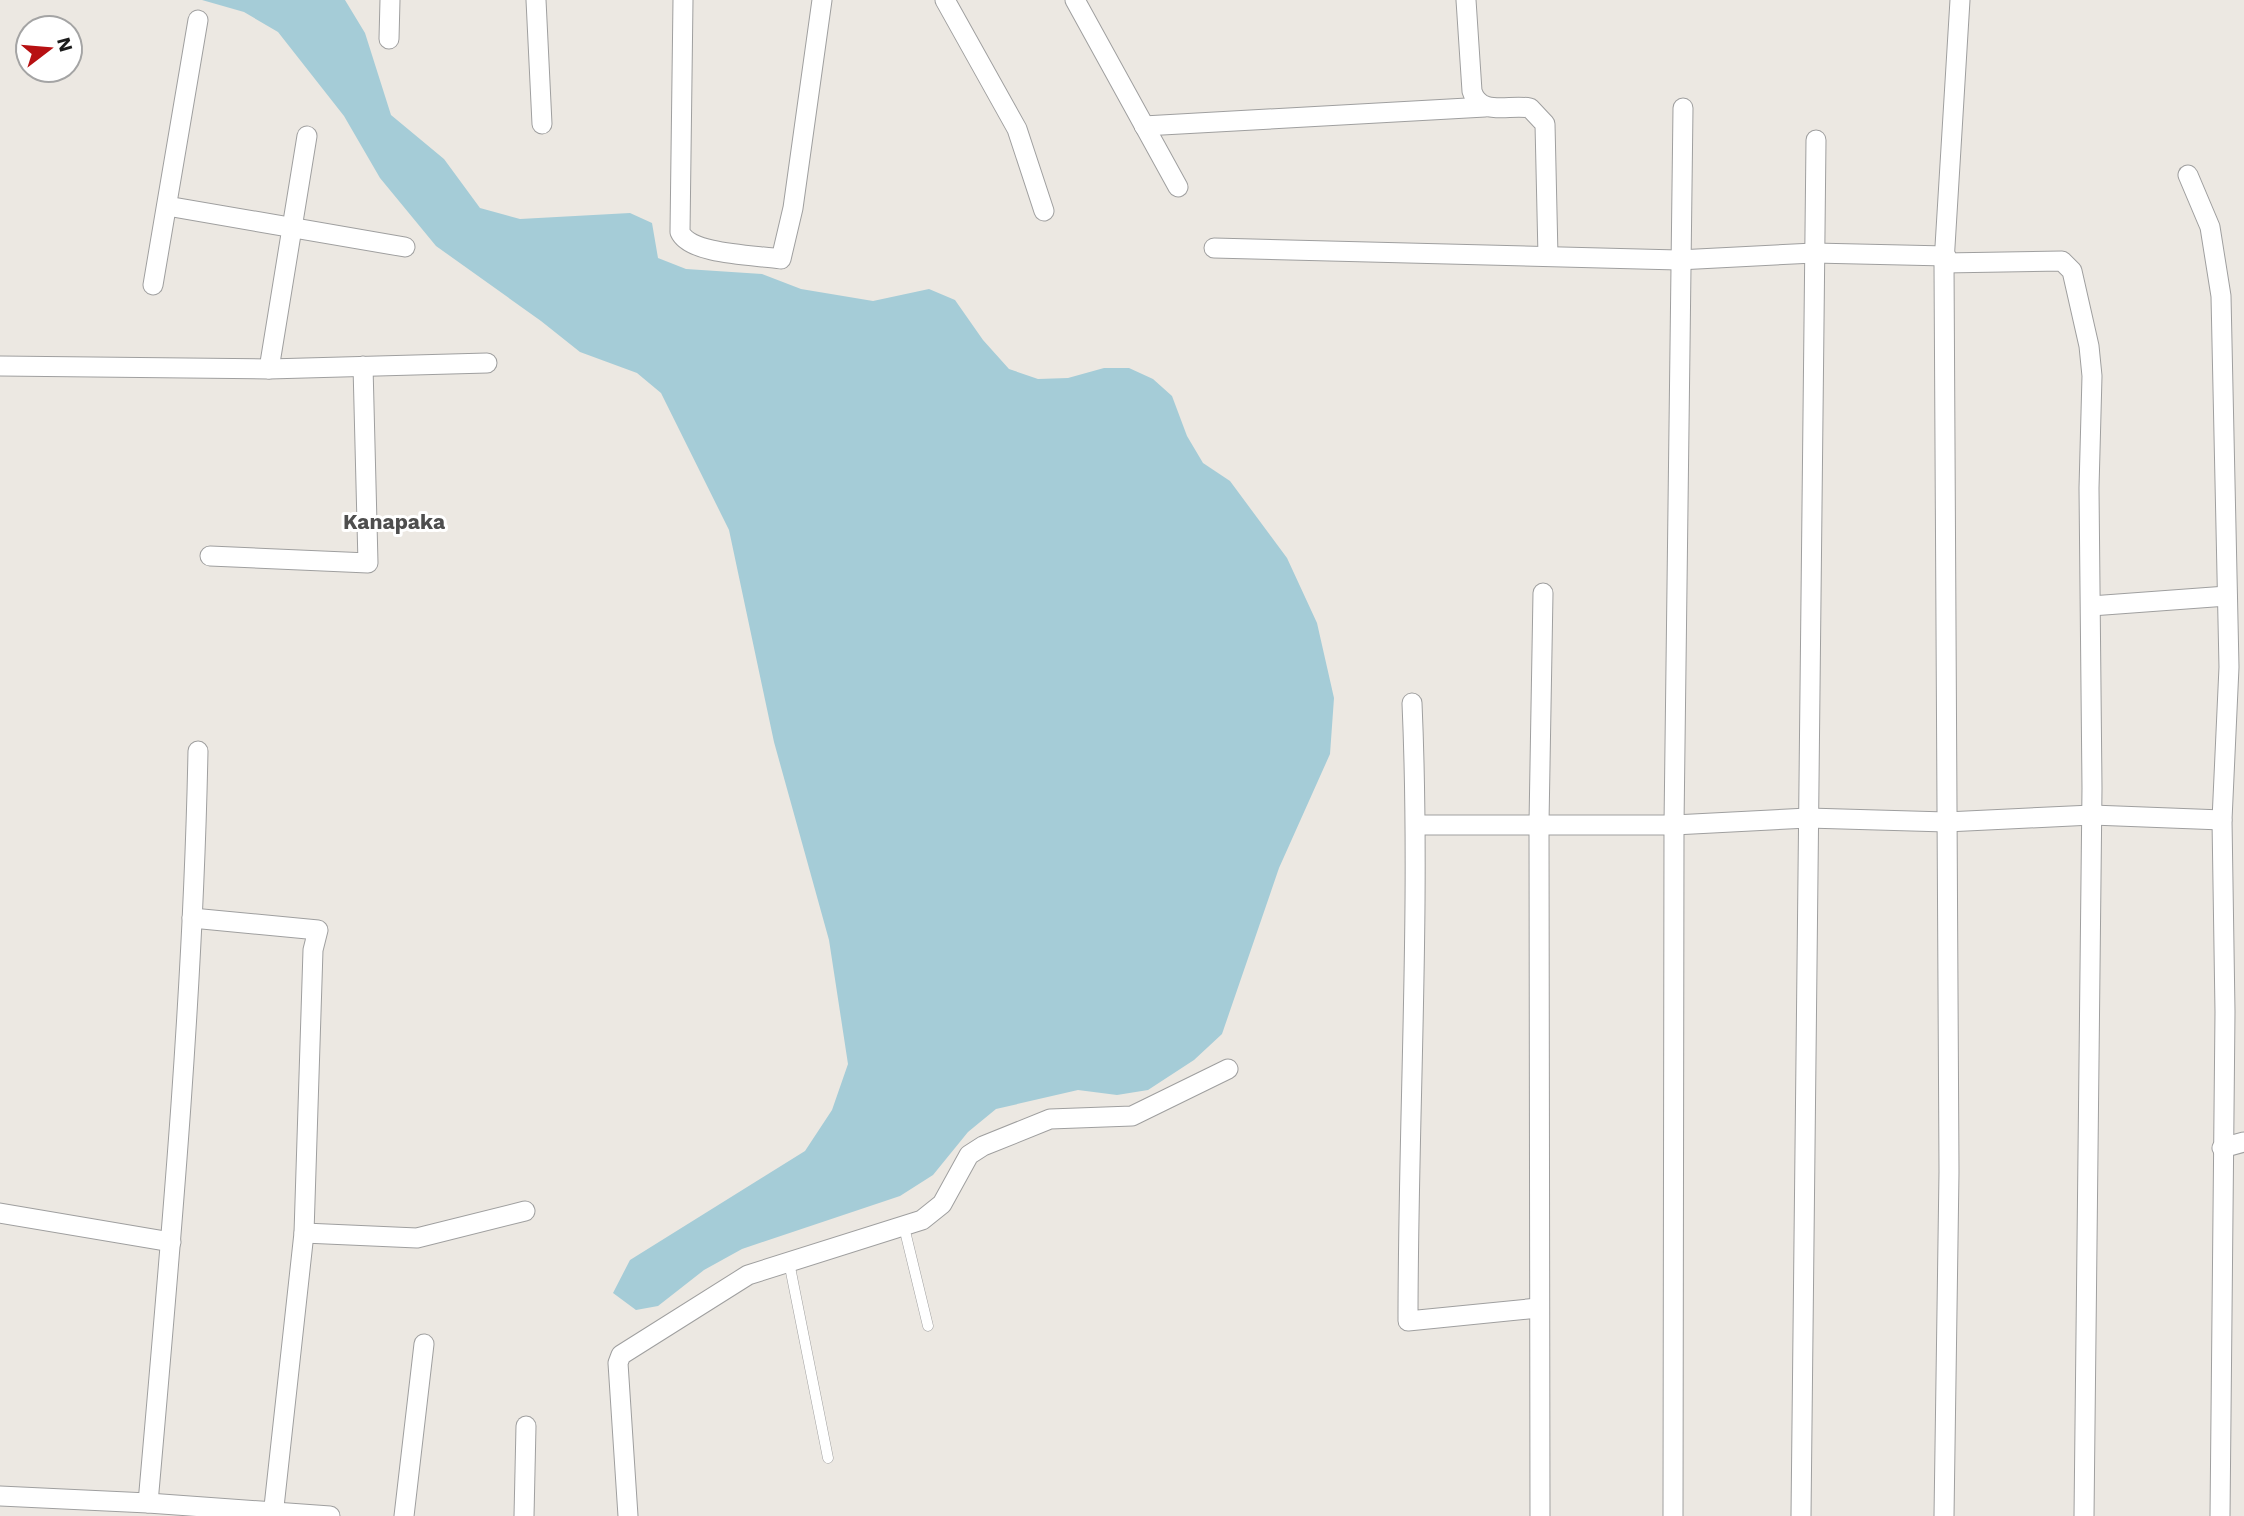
<svg xmlns="http://www.w3.org/2000/svg" width="2244" height="1516" font-family="'Work Sans',sans-serif">
  <style>
    .water { fill: #a5ccd7 }
    .lines { fill: none; stroke-linecap: round; stroke-linejoin: round }
    .lane-casing { stroke: #9f9f9f; stroke-width: 11 }
    .street-casing { stroke: #9f9f9f; stroke-width: 21 }
    .lane { stroke: #fff; stroke-width: 10 }
    .street { stroke: #fff; stroke-width: 19 }
    .labels { text-anchor: middle; stroke-width: 6; stroke-linejoin: round; paint-order: stroke }
    .neighbourhood-label { font-size: 21px; font-weight: bold; fill: #4e4e4e; stroke: #fff }
  </style>
  <rect width="100%" height="100%" fill="#ece8e2"/>
  <!-- water -->
  <polygon class="water" points="202,0 345,0 365,33 391,115 444,159 480,208 520,219 630,213 652,223 658,258 686,269 762,274 801,289 873,301 929,289 955,300 983,340 1009,369 1038,379 1068,378 1104,368 1129,368 1153,379 1172,396 1187,436 1203,463 1230,481 1287,558 1317,623 1334,698 1330,754 1279,868 1222,1034 1194,1060 1148,1090 1117,1095 1078,1090 996,1109 968,1132 933,1175 900,1196 742,1249 704,1270 658,1306 636,1310 613,1293 630,1260 805,1151 832,1110 848,1064 829,940 774,742 729,530 661,393 637,373 580,352 541,321 436,246 380,178 344,116 278,32 244,12"/>
  <g class="lines">
    <!-- lane casing -->
    <g class="lane-casing">
      <g id="lane">
        <polyline points="904,1227 928,1326"/>
        <polyline points="789,1262 828,1458"/>
      </g>
    </g>
    <!-- street casing -->
    <g class="street-casing">
      <g id="street">
        <polyline points="536,0 542,124"/>
        <path d="M683,0L680,232C690,255 756,255 781,259L793,208L822,0"/>
        <polyline points="945,0 1017,129 1044,211"/>
        <polyline points="1075,0 1178,187"/>
        <path d="M1466,0L1472,91C1480,117 1509,104 1530,108L1545,124L1548,256"/>
        <polyline points="389,39 390,0"/>
        <polyline points="1144,126 1485,107"/>
        <polyline points="2188,175 2210,227 2221,296 2229,667 2222,820 2225,1012 2220,1516"/>
        <polyline points="167,206 405,247"/>
        <polyline points="1214,248 1678,260 1814,253 1946,256"/>
        <polyline points="1944,263 2062,261 2072,271 2089,346 2092,376 2089,488 2092,788 2084,1516"/>
        <polyline points="153,285 198,20"/>
        <polyline points="0,366 269,369 487,363"/>
        <polyline points="269,369 307,136"/>
        <polyline points="210,556 368,563 363,366"/>
        <polyline points="2091,606 2227,596"/>
        <path d="M1412,703C1421,909 1408,1115 1408,1321L1538,1308"/>
        <polyline points="1417,825 1674,825 1808,818 1946,822 2092,815 2222,820"/>
        <polyline points="192,918 318,930 313,950 304,1233 273,1516"/>
        <polyline points="2222,1148 2244,1142"/>
        <polyline points="0,1213 171,1242"/>
        <polyline points="304,1233 417,1238 525,1211"/>
        <polyline points="0,1496 148,1503 330,1516"/>
        <path d="M148,1503C170,1252 193,1002 198,751"/>
        <polyline points="404,1516 424,1344"/>
        <polyline points="524,1516 526,1426"/>
        <polyline points="628,1516 618,1363 621,1355 748,1275 922,1220 942,1204 969,1155 983,1146 1050,1119 1132,1116 1228,1069"/>
        <polyline points="1540,1516 1539,823 1543,593"/>
        <polyline points="1673,1516 1674,825 1683,108"/>
        <polyline points="1801,1516 1816,140"/>
        <polyline points="1944,1516 1949,1172 1944,263 1960,0"/>
      </g>
    </g>
    <!-- lane -->
    <use href="#lane" class="lane"/>
    <!-- street -->
    <use href="#street" class="street"/>
  </g>
  <g class="labels">
    <!-- neighbourhood labels -->
    <g class="neighbourhood-label">
      <text x="394" y="529">Kanapaka</text>
    </g>
  </g>
  <!-- north arrow -->
  <g transform="translate(49 49) rotate(74)"><circle r="33" fill="#ffffff" stroke="#a4a4a4" stroke-width="2"/>
  <path d="M0-5L12 26L0 18L-12 26Z" fill="#b71012"/>
  <text y="-10" font-size="19" font-weight="bold" text-anchor="middle" fill="#1b1b1b">N</text>
  </g>
</svg>
